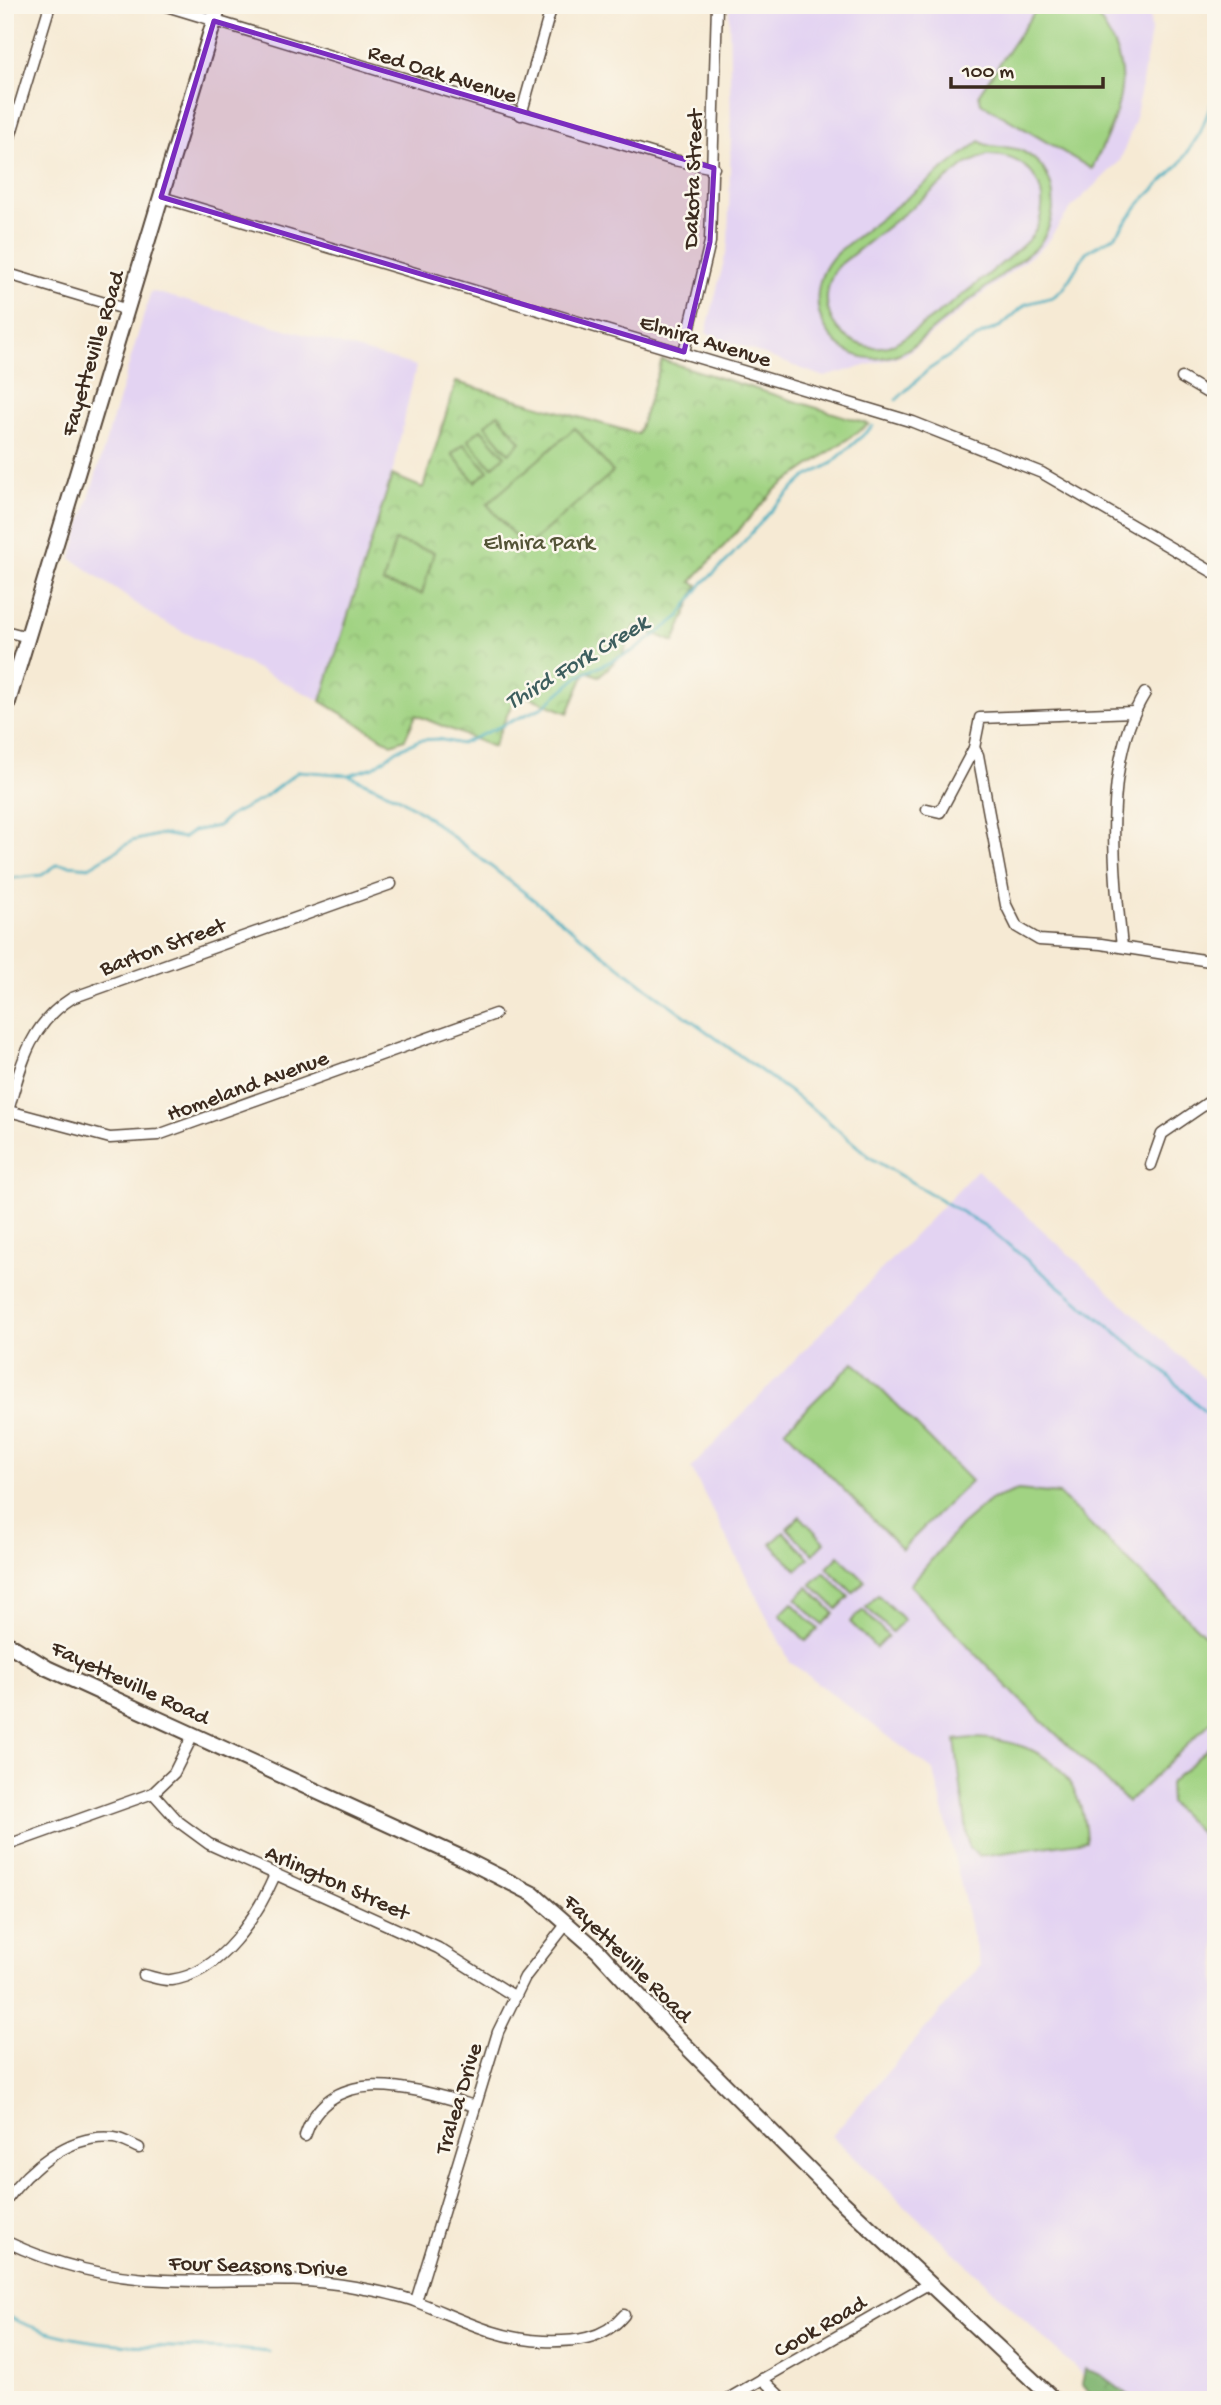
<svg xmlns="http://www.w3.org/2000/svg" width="1221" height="2405" font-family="'Gochi Hand',sans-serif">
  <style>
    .built { fill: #e3d3f2 }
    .forest { fill: url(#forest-crowns); stroke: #5e7048; stroke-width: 2 }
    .park { fill: url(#park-crowns); stroke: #6e7e50; stroke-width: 2 }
    .pitch { fill: #a1d383; stroke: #6e7e50; stroke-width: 2; fill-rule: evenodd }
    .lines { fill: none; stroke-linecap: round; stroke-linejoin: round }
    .stream { stroke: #3fabbe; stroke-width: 2.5 }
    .minor-casing { stroke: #574739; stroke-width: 13 }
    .secondary-casing { stroke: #574739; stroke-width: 18 }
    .minor { stroke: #fff; stroke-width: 10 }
    .secondary { stroke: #fff; stroke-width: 14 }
    .marked { fill: #7b2cbf; fill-opacity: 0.2; stroke: #7b2cbf; stroke-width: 5; stroke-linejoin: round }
    .labels { text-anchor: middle; stroke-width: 5; stroke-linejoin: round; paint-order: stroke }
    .street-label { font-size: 23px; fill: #3b2a1e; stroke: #fbf7ec }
    .park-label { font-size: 23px; fill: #545437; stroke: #fbf7ec }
    .water-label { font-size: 24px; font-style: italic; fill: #3d5e5e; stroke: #fbf7ec }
  </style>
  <defs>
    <pattern id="forest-crowns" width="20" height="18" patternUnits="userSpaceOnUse" patternTransform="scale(1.75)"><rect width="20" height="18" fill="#80b571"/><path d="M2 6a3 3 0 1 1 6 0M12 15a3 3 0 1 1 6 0" fill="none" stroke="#6a935c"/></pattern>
    <pattern id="park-crowns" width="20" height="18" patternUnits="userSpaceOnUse" patternTransform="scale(1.75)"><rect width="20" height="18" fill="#a1d383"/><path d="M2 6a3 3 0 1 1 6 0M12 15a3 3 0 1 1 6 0" fill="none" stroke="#8cb571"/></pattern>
  </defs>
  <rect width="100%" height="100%" fill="#fbf7ec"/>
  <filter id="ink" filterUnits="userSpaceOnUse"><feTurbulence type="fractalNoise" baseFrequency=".0143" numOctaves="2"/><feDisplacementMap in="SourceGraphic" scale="14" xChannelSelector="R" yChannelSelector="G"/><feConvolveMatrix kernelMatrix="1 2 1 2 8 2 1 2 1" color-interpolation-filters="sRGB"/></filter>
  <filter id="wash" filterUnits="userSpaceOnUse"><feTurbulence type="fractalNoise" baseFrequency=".00686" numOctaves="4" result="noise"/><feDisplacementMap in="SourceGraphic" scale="28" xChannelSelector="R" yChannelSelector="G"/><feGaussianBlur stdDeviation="1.57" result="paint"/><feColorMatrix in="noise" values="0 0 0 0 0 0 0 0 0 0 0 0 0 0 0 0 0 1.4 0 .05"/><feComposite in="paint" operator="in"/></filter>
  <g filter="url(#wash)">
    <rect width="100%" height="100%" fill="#f6ead4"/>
    <!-- built -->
    <g class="built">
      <polygon points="729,5 1149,5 1151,32 1135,121 1120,161 1071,208 1044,246 905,355 824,377 706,333 728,245 731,136"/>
      <polygon points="151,291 416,366 392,475 321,701 158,619 71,558"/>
      <polygon points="977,1170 1216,1389 1216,2400 1109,2400 832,2136 980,1966 934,1771 790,1662 691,1468"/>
    </g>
    <!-- forest -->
    <polygon class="forest" points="1085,2369 1101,2375 1134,2400 1095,2400 1082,2384"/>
    <!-- park -->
    <polygon class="park" points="662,360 869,424 776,489 691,582 698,585 674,642 635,626 623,654 599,676 586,671 568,713 517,692 493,747 416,715 405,739 392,744 321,701 392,475 423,488 456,382 638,434"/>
    <!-- pitch -->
    <g class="pitch">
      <path d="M1039,5H1089C1139,69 1124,101 1092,169L981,103L979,94Z"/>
      <path d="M980,141C989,150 1010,145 1022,151C1060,171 1061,216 1038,246C1006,272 974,297 941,323C928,333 914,348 898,354C832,378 789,296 840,250ZM987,155C1034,153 1057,198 1032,236C1016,254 907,341 888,346C867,351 844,341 833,322C823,304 826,284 837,267L966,164Z"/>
      <polygon points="498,414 521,442 509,453 485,425"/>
      <polygon points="575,428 613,472 525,548 487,504"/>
      <polygon points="481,429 505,456 492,467 468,440"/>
      <polygon points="464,444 488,471 475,482 452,454"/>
      <polygon points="395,541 434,552 422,594 383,583"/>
      <polygon points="854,1362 971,1481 902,1549 785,1430"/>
      <polygon points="1018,1490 1059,1494 1207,1637 1216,1652 1216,1717 1128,1802 1018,1698 910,1585 960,1526 990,1500"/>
      <polygon points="800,1516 825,1542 813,1554 787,1528"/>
      <polygon points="784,1532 809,1558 797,1570 771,1544"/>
      <polygon points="839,1556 865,1581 853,1593 827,1568"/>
      <polygon points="824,1572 849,1597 837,1609 811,1584"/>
      <polygon points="808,1587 834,1613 822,1625 796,1599"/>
      <polygon points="878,1595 904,1620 892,1632 866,1607"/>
      <polygon points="792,1603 818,1629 806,1641 780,1615"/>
      <polygon points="863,1610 888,1636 876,1648 850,1622"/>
      <path d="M973,1738C1040,1740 1083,1771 1086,1841L980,1856L969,1848L955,1740Z"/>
      <polygon points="1216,1741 1216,1849 1170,1803 1169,1784"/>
    </g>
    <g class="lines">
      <!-- stream -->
      <g class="stream">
        <polyline points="896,400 928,370 982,334 1001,326 1026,304 1053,297 1064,288 1086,252 1115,236 1141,202 1180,164 1200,133 1216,92"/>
        <polyline points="348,775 398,797 421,812 647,988 816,1111 871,1158 985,1226 1159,1367 1216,1423"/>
        <polyline points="5,879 42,875 58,864 89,867 132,841 162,834 183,838 193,831 218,826 229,816 262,799 299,771 348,775 374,767 397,750 420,740 438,739 461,744 543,707 579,676 635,650 678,618 703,583 727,561 775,506 806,477 831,464 873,426"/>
        <path d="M5,2315C86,2357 182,2342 269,2352"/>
      </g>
    </g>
  </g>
  <g filter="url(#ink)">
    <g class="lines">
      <!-- minor casing -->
      <g class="minor-casing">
        <g id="minor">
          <polyline points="163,5 674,160 714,168"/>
          <polyline points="524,5 550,13"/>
          <polyline points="521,115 552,5"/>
          <polyline points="5,153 50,5"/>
          <polyline points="161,197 913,422 1042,473 1216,574"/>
          <polyline points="5,273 128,310"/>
          <polyline points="684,352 710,242 717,5"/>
          <polyline points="1182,378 1216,398"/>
          <polyline points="5,631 28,637"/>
          <polyline points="974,748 980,718 1133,712"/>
          <polyline points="927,809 940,812 974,748 978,755 1006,905 1017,927 1039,940 1101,944 1216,962"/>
          <path d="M1122,947C1114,870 1102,762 1145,693"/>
          <polyline points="5,1110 110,1138 158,1135 495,1014"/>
          <path d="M8,1111C21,1065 29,1025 72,998L391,884"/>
          <polyline points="1151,1165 1162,1134 1216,1097"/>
          <polyline points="153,1793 179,1822 209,1844 438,1948 514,1996"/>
          <polyline points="5,1846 153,1793 174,1773 193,1735"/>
          <path d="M144,1975C153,1977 163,1981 171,1980C221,1974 257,1916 275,1875"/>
          <path d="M305,2136C330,2059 419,2090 475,2106"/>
          <path d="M5,2202C28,2169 70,2133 114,2138C122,2139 132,2145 139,2148"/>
          <path d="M5,2241C55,2265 109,2278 164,2280C227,2283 292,2275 355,2287C375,2291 397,2294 417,2302C459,2318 496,2339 543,2341C573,2342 604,2340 624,2315"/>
          <polyline points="416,2301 498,2032 525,1977 568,1922"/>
          <polyline points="762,2379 784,2400"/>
          <polyline points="726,2400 930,2283"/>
        </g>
      </g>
      <!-- secondary casing -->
      <g class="secondary-casing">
        <g id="secondary">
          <polyline points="5,712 219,5"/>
          <polyline points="5,1642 47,1668 460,1857 533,1894 598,1951 677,2037 837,2197 1054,2400"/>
        </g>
      </g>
      <!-- minor -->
      <use href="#minor" class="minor"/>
      <!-- secondary -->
      <use href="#secondary" class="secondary"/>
    </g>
  </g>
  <!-- marked area -->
  <path class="marked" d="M214,21L714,168L710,242L684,352L161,197Z"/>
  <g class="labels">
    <!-- street labels -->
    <g class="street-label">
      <text transform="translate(443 72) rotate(17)" y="8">Red Oak Avenue</text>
      <text transform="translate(691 179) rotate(-88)" y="8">Dakota Street</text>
      <text transform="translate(706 339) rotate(17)" y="8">Elmira Avenue</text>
      <text transform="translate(91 353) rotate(-73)" y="8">Fayetteville Road</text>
      <text transform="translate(162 945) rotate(-20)" y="8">Barton Street</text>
      <text transform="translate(247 1084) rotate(-20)" y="8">Homeland Avenue</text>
      <text transform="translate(131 1681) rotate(25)" y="8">Fayetteville Road</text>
      <text transform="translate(338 1881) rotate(24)" y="8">Arlington Street</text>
      <text transform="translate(629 1957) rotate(45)" y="8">Fayetteville Road</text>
      <text transform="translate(457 2098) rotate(-73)" y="8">Tralea Drive</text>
      <text transform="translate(258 2264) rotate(2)" y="8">Four Seasons Drive</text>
      <text transform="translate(819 2325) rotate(-30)" y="8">Cook Road</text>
    </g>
    <!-- park labels -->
    <g class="park-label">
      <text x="539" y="549">Elmira Park</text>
    </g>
    <!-- water labels -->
    <g class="water-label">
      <text transform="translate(576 661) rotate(-31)" y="8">Third Fork Creek</text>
    </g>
  </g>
  <!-- margin -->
  <rect width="1221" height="2405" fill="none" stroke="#fbf7ec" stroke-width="28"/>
  <!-- scale -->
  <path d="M951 77v10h152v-10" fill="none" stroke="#3b2a1e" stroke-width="3.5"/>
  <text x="962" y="77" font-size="21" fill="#3b2a1e" stroke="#fbf7ec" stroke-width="5" paint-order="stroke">100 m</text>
</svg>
